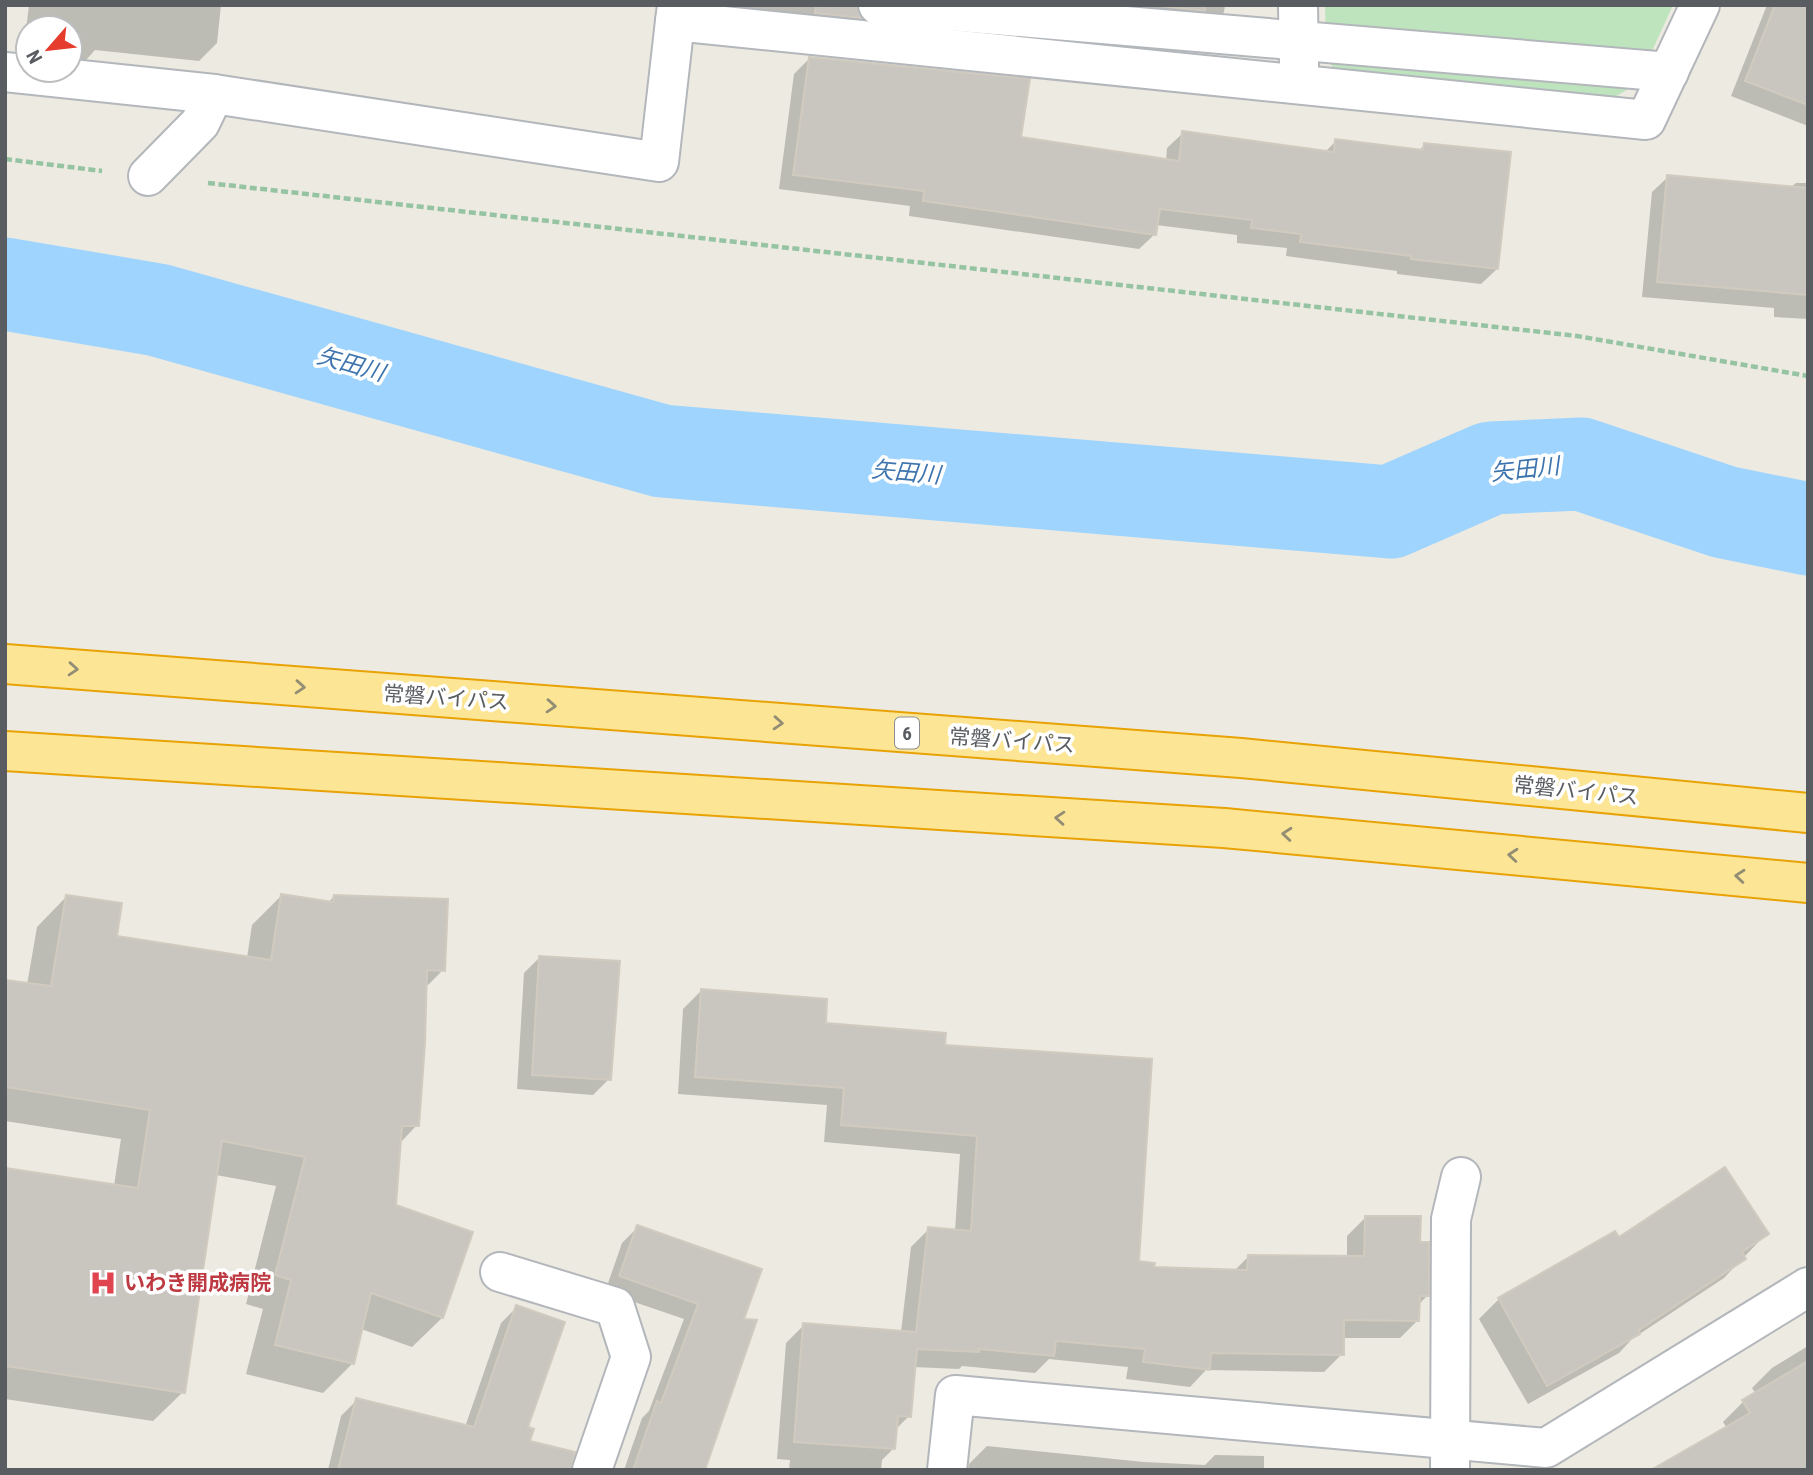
<svg xmlns="http://www.w3.org/2000/svg" width="1813" height="1475" font-family="'Roboto Condensed','Noto Sans JP',sans-serif">
  <style>
    .green { fill: #bde4bd }
    .shadow { fill: #0003 }
    .lines { fill: none; stroke-linecap: round; stroke-linejoin: round }
    .river { stroke: #9fd4fe; stroke-width: 93 }
    .building { fill: #c9c6c0; stroke: #d1cbbf; stroke-width: 2 }
    .minor-casing { stroke: #b3b7bb; stroke-width: 42 }
    .trunk-casing { stroke: #e9a204; stroke-width: 42 }
    .path { stroke: #96c4a3; stroke-width: 4.5; stroke-dasharray: 7 3.5; stroke-linecap: butt }
    .minor { stroke: #fff; stroke-width: 38 }
    .trunk { stroke: #fce696; stroke-width: 38 }
    .oneway { stroke: #928d74 }
    .labels { text-anchor: middle; stroke-width: 7; stroke-linejoin: round; paint-order: stroke }
    .shield { fill: #fff; stroke: #8b8e90; stroke-width: 2 }
    .shield-label { font-size: 19px; font-weight: bold; fill: #595d61 }
    .street-label { font-size: 21px; fill: #595d61; stroke: #fff }
    .health-label { font-size: 21px; font-weight: bold; fill: #be3a42; stroke: #fff; text-anchor: start }
    .water-label { font-size: 23px; font-style: italic; fill: #3e74ae; stroke: #fff }
  </style>
  <rect width="100%" height="100%" fill="#eceae1"/>
  <!-- green -->
  <polygon class="green" points="1325,5 1673,5 1637,84 1611,99 1338,75 1326,57"/>
  <!-- shadow -->
  <g class="shadow">
    <polygon points="29,5 221,5 217,43 199,61 95,50 77,70 70,70 70,28 28,28 28,64 22,64"/>
    <polygon points="697,5 855,5 859,18 844,33"/>
    <polygon points="951,5 1225,5 1224,12 1209,27"/>
    <polygon points="1767,5 1808,5 1808,126 1731,96"/>
    <polygon points="810,58 1019,139 1166,161 1167,148 1183,133 1325,152 1336,141 1418,151 1425,145 1497,269 1481,284 1397,274 1397,271 1286,256 1287,248 1237,243 1237,235 1156,225 1155,234 1139,249 909,216 910,206 779,189 794,74"/>
    <polygon points="1668,177 1790,188 1796,183 1808,183 1808,319 1774,317 1774,308 1642,297 1652,192"/>
    <polygon points="281,896 328,903 334,896 443,970 425,988 417,1125 399,1144 394,1206 442,1318 412,1347 361,1329 352,1364 323,1393 246,1374 263,1309 246,1304 276,1186 216,1175 183,1392 153,1421 5,1399 5,1170 114,1186 121,1139 5,1121 5,982 27,985 37,927 66,897 116,937 247,958 252,925"/>
    <polygon points="539,958 609,1079 593,1095 517,1089 524,973"/>
    <polygon points="701,991 824,1024 943,1047 1138,1263 1152,1269 1234,1271 1249,1256 1347,1258 1347,1236 1365,1218 1418,1244 1427,1296 1418,1305 1418,1320 1400,1338 1342,1338 1342,1354 1324,1372 1206,1370 1190,1387 1126,1379 1128,1367 1049,1359 1035,1373 962,1366 959,1369 913,1367 909,1416 895,1430 894,1448 882,1460 881,1470 789,1470 790,1460 777,1459 786,1343 804,1325 901,1332 911,1247 929,1229 955,1231 960,1154 824,1142 827,1105 678,1094 683,1009"/>
    <polygon points="638,1227 742,1321 702,1470 624,1470 642,1418 649,1411 684,1319 605,1292 622,1243"/>
    <polygon points="1767,1233 1724,1278 1632,1339 1619,1353 1528,1404 1479,1319 1499,1299 1618,1240"/>
    <polygon points="517,1307 525,1428 523,1456 530,1470 328,1470 341,1416 357,1400 465,1427 501,1323"/>
    <polygon points="1808,1346 1808,1470 1727,1428 1723,1422 1743,1402 1756,1394 1752,1388 1772,1368"/>
    <polygon points="987,1446 1144,1462 1205,1465 1215,1455 1264,1456 1264,1470 968,1470 969,1464"/>
  </g>
  <g class="lines">
    <!-- river -->
    <polyline class="river" points="5,284 158,310 662,451 1390,512 1491,468 1581,464 1724,512 1808,529"/>
  </g>
  <!-- building -->
  <g class="building">
    <polygon points="816,5 856,5 861,18 815,13"/>
    <polygon points="1151,5 1205,5 1205,11"/>
    <polygon points="1775,5 1808,5 1808,105 1745,81"/>
    <polygon points="809,57 1030,79 1021,137 1179,161 1182,131 1334,152 1335,139 1423,150 1424,143 1511,152 1498,269 1411,259 1411,256 1300,242 1301,234 1251,228 1252,220 1160,209 1156,235 923,201 924,191 793,175"/>
    <polygon points="1667,175 1808,188 1808,295 1657,282"/>
    <polygon points="281,894 333,902 334,895 448,899 445,971 427,970 425,1043 419,1126 402,1126 396,1205 473,1232 443,1318 371,1293 354,1364 275,1345 291,1280 275,1275 305,1157 222,1141 185,1393 5,1366 5,1168 138,1188 150,1110 5,1087 5,980 51,986 66,895 122,903 117,936 271,960"/>
    <polygon points="539,956 620,961 611,1080 532,1075"/>
    <polygon points="701,989 827,999 826,1023 946,1033 945,1045 1152,1059 1139,1261 1155,1263 1154,1267 1247,1270 1248,1255 1364,1256 1365,1216 1421,1216 1420,1242 1429,1242 1429,1296 1420,1296 1419,1321 1344,1320 1344,1355 1211,1353 1210,1370 1143,1362 1145,1349 1056,1341 1054,1356 979,1349 979,1352 917,1349 911,1417 898,1416 895,1449 794,1442 803,1323 916,1332 928,1227 971,1231 977,1136 841,1125 844,1088 695,1077"/>
    <polygon points="1725,1167 1769,1234 1742,1252 1746,1259 1639,1330 1640,1334 1547,1386 1498,1298 1615,1231 1619,1237"/>
    <polygon points="637,1225 762,1269 744,1319 757,1320 705,1470 633,1470 657,1401 661,1403 698,1304 619,1276"/>
    <polygon points="516,1305 565,1322 528,1427 534,1429 530,1441 575,1452 571,1470 338,1470 356,1398 474,1427"/>
    <polygon points="1808,1361 1808,1470 1651,1470 1750,1413 1742,1400"/>
  </g>
  <g class="lines">
    <!-- minor casing -->
    <g class="minor-casing">
      <g id="minor">
        <polyline points="677,5 675,21 1646,120 1700,5"/>
        <polyline points="878,5 1669,72"/>
        <polyline points="1298,5 1299,66"/>
        <polyline points="5,72 214,94 659,162 675,21"/>
        <polyline points="148,176 200,123 214,94"/>
        <polyline points="500,1272 615,1307 631,1357 592,1470"/>
        <polyline points="947,1470 955,1395 1546,1448 1808,1287"/>
        <polyline points="1450,1470 1451,1219 1461,1177"/>
      </g>
    </g>
    <!-- trunk casing -->
    <g class="trunk-casing">
      <g id="trunk">
        <polyline points="5,664 1241,758 1808,813"/>
        <polyline points="5,751 1224,828 1808,883"/>
      </g>
    </g>
    <!-- path -->
    <g class="path">
      <polyline points="5,159 102,171"/>
      <polyline points="208,183 1577,336 1808,376"/>
    </g>
    <!-- minor -->
    <use href="#minor" class="minor"/>
    <!-- trunk -->
    <use href="#trunk" class="trunk"/>
  </g>
  <!-- one-way arrows -->
  <defs><path id="oneway-chevron" d="M-2-3.5L2.5 0L-2 3.5" fill="none" stroke-width="1.6" stroke-linecap="round" stroke-linejoin="round" transform="scale(1.75)"/></defs>
  <g class="oneway">
    <use href="#oneway-chevron" transform="translate(73 669) rotate(4)"/>
    <use href="#oneway-chevron" transform="translate(300 687) rotate(4)"/>
    <use href="#oneway-chevron" transform="translate(551 706) rotate(4)"/>
    <use href="#oneway-chevron" transform="translate(778 723) rotate(4)"/>
    <use href="#oneway-chevron" transform="translate(1060 818) rotate(-176)"/>
    <use href="#oneway-chevron" transform="translate(1287 834) rotate(-175)"/>
    <use href="#oneway-chevron" transform="translate(1513 855) rotate(-175)"/>
    <use href="#oneway-chevron" transform="translate(1740 876) rotate(-175)"/>
  </g>
  <!-- icons -->
  <defs>
    <g id="hospital-bare" transform="scale(2.1)"><path d="M-5-5h3v3.5h4V-5h3V5h-3V1.5h-4V5h-3Z" fill="#e0444e" stroke="#fff" stroke-width="2.5" paint-order="stroke"/></g>
  </defs>
  <g fill-rule="evenodd">
    <use href="#hospital-bare" x="103" y="1283"/>
  </g>
  <g class="labels">
    <!-- shield labels -->
    <rect class="shield" x="895" y="717.5" width="24" height="31" rx="5"/>
    <g class="shield-label">
      <text x="907" y="740">6</text>
    </g>
    <!-- street labels -->
    <g class="street-label">
      <text transform="translate(446 698) rotate(4)" y="7">常磐バイパス</text>
      <text transform="translate(1012 741) rotate(4)" y="7">常磐バイパス</text>
      <text transform="translate(1576 791) rotate(6)" y="7">常磐バイパス</text>
    </g>
    <!-- health labels -->
    <g class="health-label">
      <text x="124" y="1290">いわき開成病院</text>
    </g>
    <!-- water labels -->
    <g class="water-label">
      <text transform="translate(351 364) rotate(16)" y="8">矢田川</text>
      <text transform="translate(1525 469) rotate(-6)" y="8">矢田川</text>
      <text transform="translate(906 472) rotate(5)" y="8">矢田川</text>
    </g>
  </g>
  <!-- border -->
  <rect width="1813" height="1475" fill="none" stroke="#595d61" stroke-width="14"/>
  <!-- north arrow -->
  <g transform="translate(49 49) rotate(242)"><circle r="33" fill="#ffffff" stroke="#bdbec0" stroke-width="2"/>
  <path d="M0-5L12 26L0 18L-12 26Z" fill="#e63c2d"/>
  <text y="-10" font-size="19" font-weight="bold" text-anchor="middle" fill="#595d61">N</text>
  </g>
</svg>
